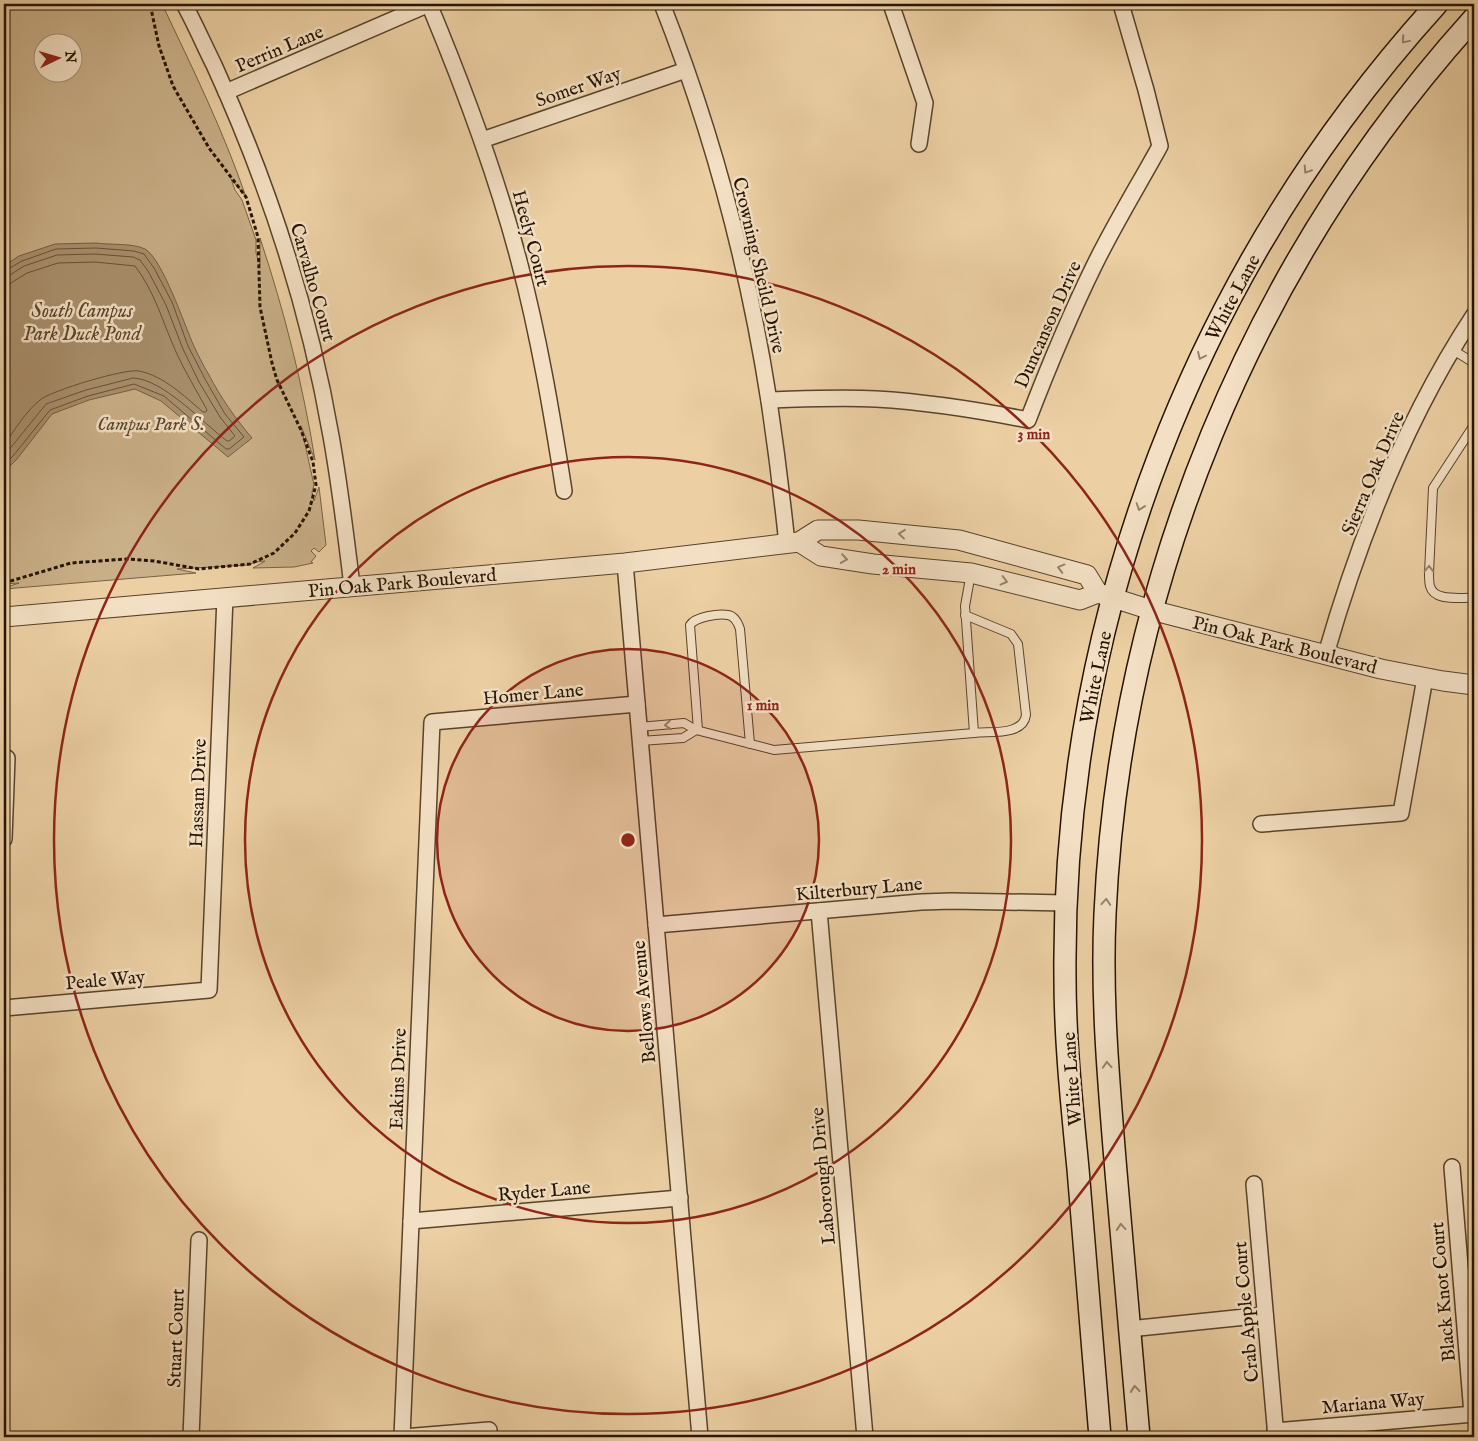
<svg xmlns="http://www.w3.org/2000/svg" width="1478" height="1441" font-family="'IM FELL English',serif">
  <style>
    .green { fill: #cab088; stroke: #786244; fill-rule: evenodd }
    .water { fill: #a9906d; stroke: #755e42 }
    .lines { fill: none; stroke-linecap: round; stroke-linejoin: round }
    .shore { stroke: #685237; stroke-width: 1 }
    .service-casing { stroke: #58432a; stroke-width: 10 }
    .minor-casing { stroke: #58432a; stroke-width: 18 }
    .tertiary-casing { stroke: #58432a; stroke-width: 21 }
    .secondary-casing { stroke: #261401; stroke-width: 24 }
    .path { stroke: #261401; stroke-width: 3; stroke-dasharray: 4 2.5; stroke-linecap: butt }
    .service { stroke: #f3e0c4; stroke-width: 8 }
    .minor { stroke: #f3e0c4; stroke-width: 15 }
    .tertiary { stroke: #f3e0c4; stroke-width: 19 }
    .secondary { stroke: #f3e0c4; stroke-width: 21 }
    .oneway { stroke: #97846c }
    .ring { fill: none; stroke: #8f2418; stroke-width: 2.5 }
    .labels { text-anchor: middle; stroke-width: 5; stroke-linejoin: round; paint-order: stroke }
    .street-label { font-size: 19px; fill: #261401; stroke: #f3e0c4 }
    .park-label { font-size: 19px; font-style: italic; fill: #57432a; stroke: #f3e0c4 }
    .water-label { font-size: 20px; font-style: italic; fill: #5a462c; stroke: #f3e0c4 }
    .centre { fill: #8f2418; stroke: #f3e0c4; stroke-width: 2.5 }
    .ring-label { font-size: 15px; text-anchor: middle; font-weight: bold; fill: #8f2418; stroke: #f3e0c4; stroke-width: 5; stroke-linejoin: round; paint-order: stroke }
  </style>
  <rect width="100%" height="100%" fill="#ecd0a4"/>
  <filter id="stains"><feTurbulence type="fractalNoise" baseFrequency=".004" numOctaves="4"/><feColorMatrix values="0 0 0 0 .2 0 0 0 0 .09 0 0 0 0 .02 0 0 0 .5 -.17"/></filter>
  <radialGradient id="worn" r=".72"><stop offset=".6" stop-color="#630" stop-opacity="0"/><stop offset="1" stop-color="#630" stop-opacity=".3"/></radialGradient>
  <!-- green -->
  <path class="green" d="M4,4H162C192,67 223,130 246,197L231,179L235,190L242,200L256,240V253L260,265V238C284,310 303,385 315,460L301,426L314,485L312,492L314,501L319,487L326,545L319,552L314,548L311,551L316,556L311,562L313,563L294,567L253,568L265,561L255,562L248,565L177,569L196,573L4,589V588L19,583L4,584ZM42,42H72V72H42Z"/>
  <!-- water -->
  <path class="water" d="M96,243C110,245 133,243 145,249C162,258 185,326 193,344C198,355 203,365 209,375C221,398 235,418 252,438L228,457L161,401L135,389L89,400L52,414L17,459L4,472V266L19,256L55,244Z"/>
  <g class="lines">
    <!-- shore -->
    <g class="shore">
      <polyline points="4,270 8,269 22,261 56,249 96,248 134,251 144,254 154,268 172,302 188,346 205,379 225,414 244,437 229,449 226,449 164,396 134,384 88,396 50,410 13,456 4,465"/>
      <path d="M4,276L10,275L24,266L57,255L95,254L133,257L140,260L148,271L166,305L183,349L199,382L220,417L235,436L229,441H227C203,423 163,379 133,378L86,390L46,404L4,456"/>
      <path d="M4,284L11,283L27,273L58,263L95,262L135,266C155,292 163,323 176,352C185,372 197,391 207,410L206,412H203C184,396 164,376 139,371C126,368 50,391 40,400C25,412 15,430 4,445"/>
    </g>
    <!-- service casing -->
    <g class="service-casing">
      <g id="service">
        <polyline points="1453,350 1474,363"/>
        <path d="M1474,425L1433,488L1429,573C1429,577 1429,582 1430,586C1434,602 1461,597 1474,598"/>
        <path d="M965,615L1011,634L1018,644L1026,715C1023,736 991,731 974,733"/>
        <polyline points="639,727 684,723 696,730 774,750 974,733 965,606 971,573"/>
        <path d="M698,730L690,625C695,617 719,613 728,615C735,616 738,623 740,629L750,744"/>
        <polyline points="640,741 683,738 696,730"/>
      </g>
    </g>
    <!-- minor casing -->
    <g class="minor-casing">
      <g id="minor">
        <path d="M184,4C195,24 204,45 214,65C268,183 309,309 331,436C340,486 346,536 352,586"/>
        <path d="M429,4C464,88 496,173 519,261C539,337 552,414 564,491"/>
        <path d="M662,4C712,131 748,266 769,401C776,448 782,496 787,544"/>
        <polyline points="891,4 925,103 919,144"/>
        <polyline points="226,92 429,4"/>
        <polyline points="482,140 686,70"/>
        <path d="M769,400C804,399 840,397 876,399C927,402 978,410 1028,420C1048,368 1069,317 1094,266C1114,225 1138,186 1160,146L1146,90L1121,4"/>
        <polyline points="625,563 700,1437"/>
        <path d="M1326,654C1360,536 1406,418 1474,315"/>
        <polyline points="1261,824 1401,813 1425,678"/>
        <polyline points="4,839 7,758"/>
        <polyline points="819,911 865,1437"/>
        <polyline points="656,925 921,902 952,901 1066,903"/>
        <polyline points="4,1008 209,990 225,597"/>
        <polyline points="1452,1167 1472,1414"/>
        <polyline points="1254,1184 1276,1437"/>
        <polyline points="411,1221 680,1198"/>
        <polyline points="1129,1329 1265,1315"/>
        <polyline points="1275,1431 1474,1414"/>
        <polyline points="191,1437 199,1240"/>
        <polyline points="402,1437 432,722 637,704"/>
        <polyline points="403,1437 489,1430"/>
      </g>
    </g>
    <!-- tertiary casing -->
    <g class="tertiary-casing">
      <g id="tertiary">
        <polyline points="799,542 821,556 873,564 971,573 1080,600 1098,593 1151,610 1381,669 1443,681 1474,685"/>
        <polyline points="4,617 625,563 799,542 818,530 858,530 959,540 1087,575 1098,593"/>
      </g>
    </g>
    <!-- secondary casing -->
    <g class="secondary-casing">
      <g id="secondary">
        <path d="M1100,1437C1093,1348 1085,1259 1078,1169C1072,1106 1065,1042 1065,978C1061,617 1196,270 1437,4"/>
        <path d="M1139,1437C1131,1349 1123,1261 1116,1172C1109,1086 1101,1000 1105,914C1120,583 1252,264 1474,18"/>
      </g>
    </g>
    <!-- path -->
    <polyline class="path" points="4,583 71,563 98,561 127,559 154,561 199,569 250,564 274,553 295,533 309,511 316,485 313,462 301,430 277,380 272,363 260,307 258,237 246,197 209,148 173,86 159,46 150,4"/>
    <!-- service -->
    <use href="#service" class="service"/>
    <!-- minor -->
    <use href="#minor" class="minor"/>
    <!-- tertiary -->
    <use href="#tertiary" class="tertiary"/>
    <!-- secondary -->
    <use href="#secondary" class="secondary"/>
  </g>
  <!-- one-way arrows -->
  <defs><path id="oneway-chevron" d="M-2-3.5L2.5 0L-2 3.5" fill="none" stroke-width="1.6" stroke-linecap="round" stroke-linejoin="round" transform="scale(1.25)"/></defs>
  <g class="oneway">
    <use href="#oneway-chevron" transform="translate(1405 40) rotate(130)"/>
    <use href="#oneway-chevron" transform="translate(1307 170) rotate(123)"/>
    <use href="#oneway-chevron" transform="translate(1201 356) rotate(115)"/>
    <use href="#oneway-chevron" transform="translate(1140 507) rotate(109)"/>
    <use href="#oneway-chevron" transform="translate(902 534) rotate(-174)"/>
    <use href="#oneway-chevron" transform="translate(844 559) rotate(9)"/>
    <use href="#oneway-chevron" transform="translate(1061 568) rotate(-165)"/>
    <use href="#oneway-chevron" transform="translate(1429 569) rotate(-89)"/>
    <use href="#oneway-chevron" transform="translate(1004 581) rotate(14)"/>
    <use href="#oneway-chevron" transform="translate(668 725) rotate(175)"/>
    <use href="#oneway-chevron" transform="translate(1106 902) rotate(-86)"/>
    <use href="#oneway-chevron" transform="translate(1107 1065) rotate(-94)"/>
    <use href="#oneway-chevron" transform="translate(1121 1227) rotate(-95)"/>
    <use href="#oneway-chevron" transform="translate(1135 1389) rotate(-95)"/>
  </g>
  <!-- distance rings -->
  <circle cx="628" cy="840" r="191" fill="#8f2418" fill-opacity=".12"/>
  <g class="ring">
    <circle cx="628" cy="840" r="191"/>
    <circle cx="628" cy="840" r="383"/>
    <circle cx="628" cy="840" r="574"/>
  </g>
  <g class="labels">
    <!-- street labels -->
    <g class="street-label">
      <text transform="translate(279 48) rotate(-23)" y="7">Perrin Lane</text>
      <text transform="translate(578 86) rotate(-19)" y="7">Somer Way</text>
      <text transform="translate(532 238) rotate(75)" y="7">Heely Court</text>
      <text transform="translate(760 265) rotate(77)" y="7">Crowning Sheild Drive</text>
      <text transform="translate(314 282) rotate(74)" y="7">Carvalho Court</text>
      <text transform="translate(1232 297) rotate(-62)" y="7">White Lane</text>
      <text transform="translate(1047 324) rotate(-66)" y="7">Duncanson Drive</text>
      <text transform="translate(1372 473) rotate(-67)" y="7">Sierra Oak Drive</text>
      <text transform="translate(402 582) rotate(-5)" y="7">Pin Oak Park Boulevard</text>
      <text transform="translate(1285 644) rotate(14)" y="7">Pin Oak Park Boulevard</text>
      <text transform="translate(1095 677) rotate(-78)" y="7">White Lane</text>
      <text transform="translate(533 693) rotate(-5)" y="7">Homer Lane</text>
      <text transform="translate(197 793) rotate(-88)" y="7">Hassam Drive</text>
      <text transform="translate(859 888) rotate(-5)" y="7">Kilterbury Lane</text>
      <text transform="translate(105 979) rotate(-5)" y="7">Peale Way</text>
      <text transform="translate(643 1002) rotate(-95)" y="7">Bellows Avenue</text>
      <text transform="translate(397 1079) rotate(-88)" y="7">Eakins Drive</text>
      <text transform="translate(1071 1079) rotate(-94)" y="7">White Lane</text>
      <text transform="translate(822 1176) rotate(-95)" y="7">Laborough Drive</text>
      <text transform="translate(544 1190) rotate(-5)" y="7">Ryder Lane</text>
      <text transform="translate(1442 1292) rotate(-95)" y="7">Black Knot Court</text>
      <text transform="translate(1245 1312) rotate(-95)" y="7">Crab Apple Court</text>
      <text transform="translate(175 1338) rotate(-88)" y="7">Stuart Court</text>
      <text transform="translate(1373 1402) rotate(-5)" y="7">Mariana Way</text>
    </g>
    <!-- park labels -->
    <g class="park-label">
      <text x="151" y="430">Campus Park S.</text>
    </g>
    <!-- water labels -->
    <g class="water-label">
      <text x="82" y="317">South Campus<tspan x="82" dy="23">Park Duck Pond</tspan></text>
    </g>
  </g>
  <circle cx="628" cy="840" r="8" class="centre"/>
  <g class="ring-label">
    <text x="1034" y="439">3 min</text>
    <text x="899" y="574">2 min</text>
    <text x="763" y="710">1 min</text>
  </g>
  <!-- margin -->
  <rect width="1478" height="1441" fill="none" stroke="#ecd0a4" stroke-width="20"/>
  <rect x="5" y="5" width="1468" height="1431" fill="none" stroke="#261401" stroke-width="2.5"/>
  <rect x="10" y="10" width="1458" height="1421" fill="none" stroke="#261401"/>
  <!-- north arrow -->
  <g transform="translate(58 58) rotate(85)"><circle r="24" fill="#f3e0c4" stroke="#a18e76"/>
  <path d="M0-4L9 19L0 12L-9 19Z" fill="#8f2418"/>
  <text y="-8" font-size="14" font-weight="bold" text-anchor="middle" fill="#261401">N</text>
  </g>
  <rect width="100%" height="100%" filter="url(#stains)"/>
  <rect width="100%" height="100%" fill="url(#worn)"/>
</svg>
